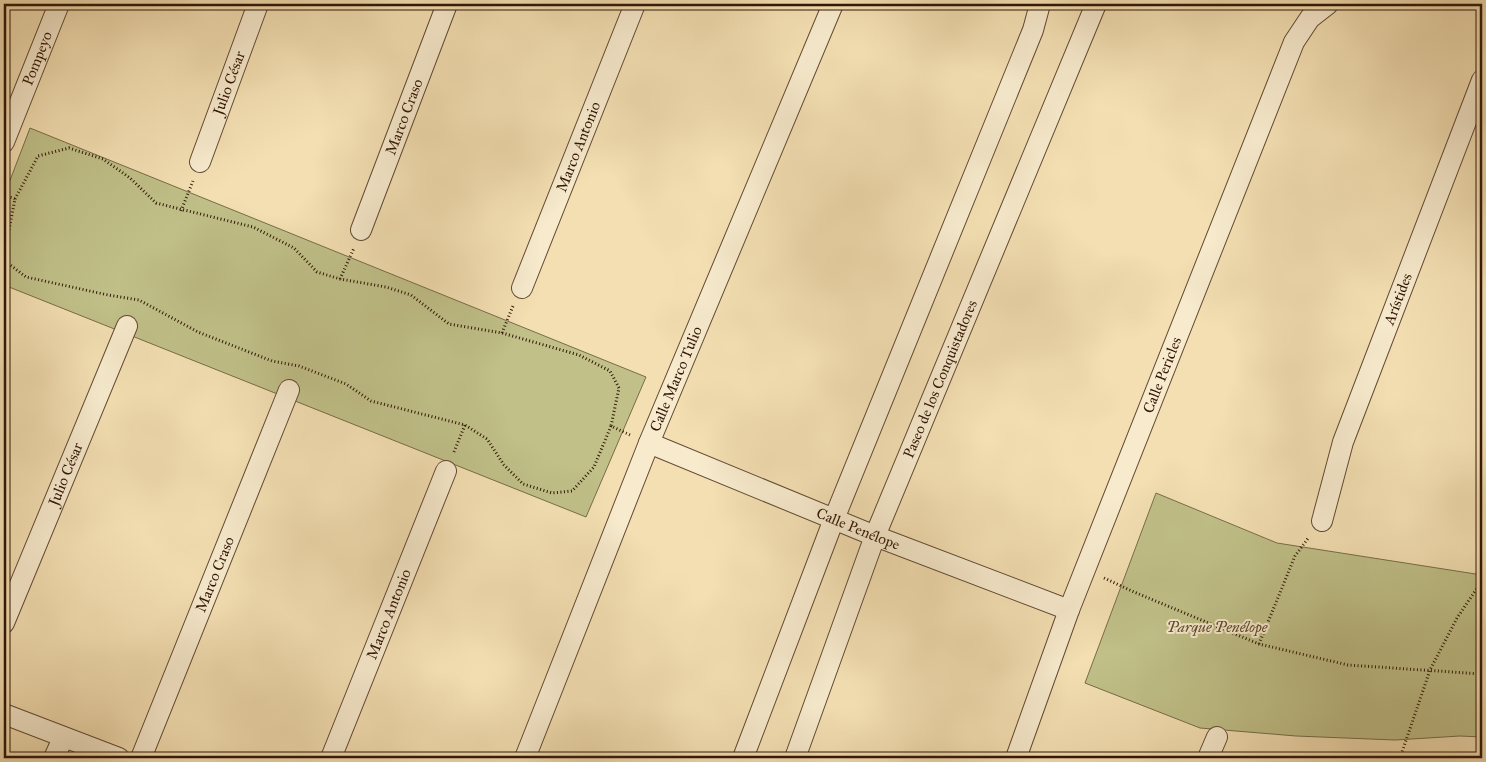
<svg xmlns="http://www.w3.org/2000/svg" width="1486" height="762" font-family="'IM FELL Great Primer',serif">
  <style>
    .green { fill: #c0c088; stroke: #786c48 }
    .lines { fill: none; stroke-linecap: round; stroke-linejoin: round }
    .minor-casing { stroke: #624932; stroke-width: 22 }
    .path { stroke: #311707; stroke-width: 3; stroke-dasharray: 1 2.5; stroke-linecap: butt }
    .minor { stroke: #f7eacd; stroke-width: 20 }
    .labels { text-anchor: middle; stroke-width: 4; stroke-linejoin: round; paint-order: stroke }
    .street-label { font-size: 15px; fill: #311707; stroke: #f7eacd }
    .park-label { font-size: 15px; font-style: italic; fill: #5c4a2e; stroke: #f7eacd }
  </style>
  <rect width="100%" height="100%" fill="#f3dfb2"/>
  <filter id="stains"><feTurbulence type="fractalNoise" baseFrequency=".004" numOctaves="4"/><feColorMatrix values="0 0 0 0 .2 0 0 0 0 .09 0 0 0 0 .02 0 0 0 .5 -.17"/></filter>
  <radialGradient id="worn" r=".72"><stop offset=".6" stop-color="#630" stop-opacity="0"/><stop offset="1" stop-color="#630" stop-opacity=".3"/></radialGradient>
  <!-- green -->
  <g class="green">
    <polygon points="30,128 646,377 586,517 4,285 4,196"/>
    <polygon points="1156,493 1277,543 1482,575 1482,737 1460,736 1395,740 1296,736 1200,728 1085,683"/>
  </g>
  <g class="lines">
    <!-- minor casing -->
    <g class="minor-casing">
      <g id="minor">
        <path id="s1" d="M4,142L59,4"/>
        <path id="s2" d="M200,162L258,4"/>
        <path id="s3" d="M361,230L447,4"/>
        <path id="s4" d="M522,288L635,4"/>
        <path id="s5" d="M649,443L875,536L1069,610"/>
        <path id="s6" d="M1322,521L1343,442L1482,80"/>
        <path id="s7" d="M4,623L127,326"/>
        <polyline points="4,714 119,758"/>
        <polyline points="54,758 63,738"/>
        <path id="s8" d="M141,758L289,390"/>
        <path id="s9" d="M331,758L446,471"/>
        <path id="s10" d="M525,758L649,443L833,4"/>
        <polyline points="743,758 834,519 1033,30 1040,4"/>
        <path id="s11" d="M795,758L875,536L1096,4"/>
        <path id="s12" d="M1016,758L1069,610L1294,42L1310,18L1328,4"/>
        <polyline points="1208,758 1217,737"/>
      </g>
    </g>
    <!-- path -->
    <g class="path">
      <polyline points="4,195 15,199 5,250 9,264 26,277 108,295 139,300 198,332 272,361 299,366 346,384 371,401 465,425 487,439 504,465 523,484 552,493 572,491 594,467 611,426 630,435"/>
      <polyline points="15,199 38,156 69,148 103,159 130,178 156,203 253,227 294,248 317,272 340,279 386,287 411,295 449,324 502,333 579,355 610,371 619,388 611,426"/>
      <polyline points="181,211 193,181"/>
      <polyline points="340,279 354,248"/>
      <polyline points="502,333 513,306"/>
      <polyline points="454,452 465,425"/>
      <polyline points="1104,578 1134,592 1259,644 1348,665 1482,674"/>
      <polyline points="1259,644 1295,556 1309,537"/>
      <polyline points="1400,758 1430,670 1457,618 1482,581"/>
    </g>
    <!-- minor -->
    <use href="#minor" class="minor"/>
  </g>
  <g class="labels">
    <!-- street labels -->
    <g class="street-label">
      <text dy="5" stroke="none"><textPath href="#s1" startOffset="90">Pompeyo</textPath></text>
      <text dy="5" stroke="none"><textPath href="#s2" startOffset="84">Julio César</textPath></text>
      <text dy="5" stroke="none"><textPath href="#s3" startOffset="121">Marco Craso</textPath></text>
      <text dy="5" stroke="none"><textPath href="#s4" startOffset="152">Marco Antonio</textPath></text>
      <text dy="5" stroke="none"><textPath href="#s6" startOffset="235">Arístides</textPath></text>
      <text dy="5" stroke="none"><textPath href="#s12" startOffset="410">Calle Pericles</textPath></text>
      <text dy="5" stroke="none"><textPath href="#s10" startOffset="408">Calle Marco Tulio</textPath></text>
      <text dy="5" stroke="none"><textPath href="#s11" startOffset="406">Paseo de los Conquistadores</textPath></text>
      <text dy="5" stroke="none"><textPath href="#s7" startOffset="161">Julio César</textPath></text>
      <text dy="5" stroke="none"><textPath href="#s5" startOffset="226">Calle Penélope</textPath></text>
      <text dy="5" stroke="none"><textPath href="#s8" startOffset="198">Marco Craso</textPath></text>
      <text dy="5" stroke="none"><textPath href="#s9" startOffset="155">Marco Antonio</textPath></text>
    </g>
    <!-- park labels -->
    <g class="park-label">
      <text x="1217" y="632">Parque Penélope</text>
    </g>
  </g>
  <!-- margin -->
  <rect width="1486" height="762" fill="none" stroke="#f3dfb2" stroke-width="20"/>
  <rect x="5" y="5" width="1476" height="752" fill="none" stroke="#311707" stroke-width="2.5"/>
  <rect x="10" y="10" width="1466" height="742" fill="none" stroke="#311707"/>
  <rect width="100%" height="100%" filter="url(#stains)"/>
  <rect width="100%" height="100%" fill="url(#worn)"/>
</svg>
